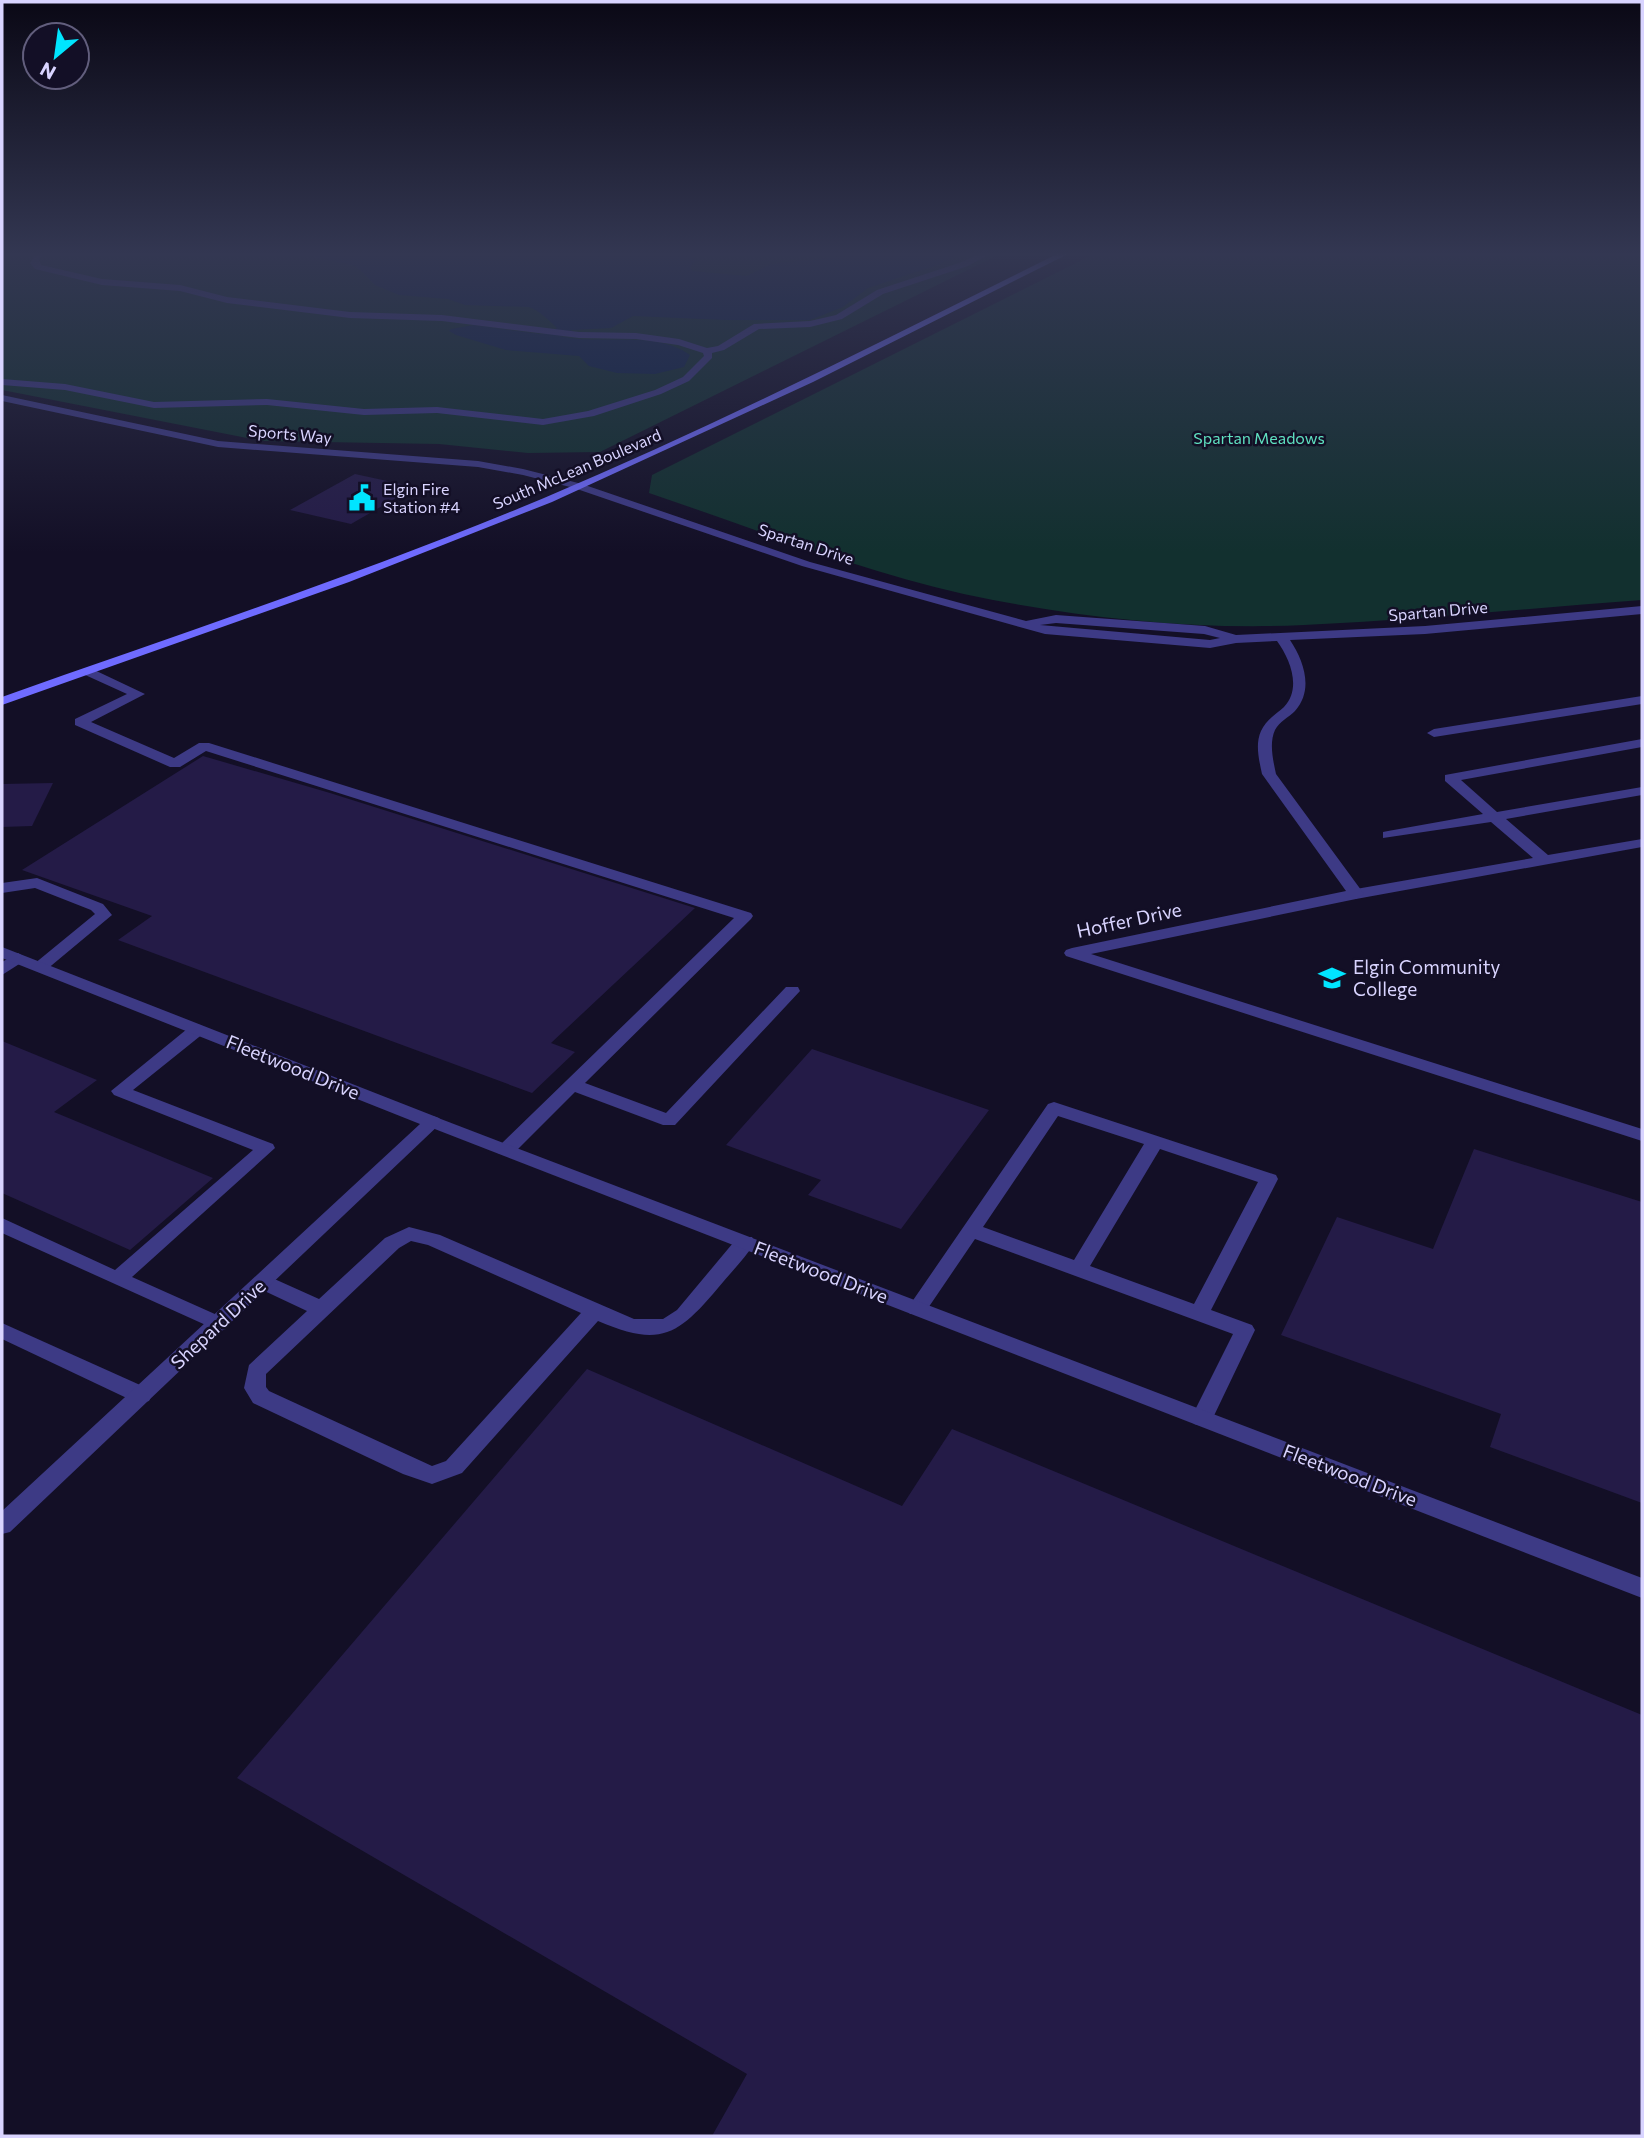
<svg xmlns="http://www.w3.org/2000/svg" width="1644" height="2138" font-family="Commissioner,sans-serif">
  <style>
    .green { fill: #12302f }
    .water { fill: #0c2248 }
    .building { fill: #241b47 }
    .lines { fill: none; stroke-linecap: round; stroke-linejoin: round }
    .service { fill: #3d3a85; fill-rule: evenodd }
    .minor { fill: #3d3a85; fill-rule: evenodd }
    .tertiary { fill: #3d3a85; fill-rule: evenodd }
    .secondary { fill: #6f6bff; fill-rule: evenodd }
    .labels { text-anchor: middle; stroke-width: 5; stroke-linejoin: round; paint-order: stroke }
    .far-street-label { font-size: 16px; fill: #d9d4ff; stroke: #130f26 }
    .far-park-label { font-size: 16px; fill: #5fe0c0; stroke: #130f26 }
    .far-poi-label { font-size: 16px; fill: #d9d4ff; stroke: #130f26; text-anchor: start }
    .street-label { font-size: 19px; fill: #d9d4ff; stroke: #130f26 }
    .poi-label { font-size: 19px; fill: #d9d4ff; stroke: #130f26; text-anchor: start }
  </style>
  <rect width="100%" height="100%" fill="#130f26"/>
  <!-- green -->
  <g class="green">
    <polygon points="2,252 1004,252 600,452 528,453 439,444 263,441 2,390"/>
    <path d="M1098,252H1642V600C1530,608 1417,620 1304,625C1201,630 1094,619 993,600C876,578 762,531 649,493L652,475Z"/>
  </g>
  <!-- water -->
  <path class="water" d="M306,252H691L689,256L696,259L690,267L692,271L747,276L771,264L844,256V254L838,252H961L940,264L868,288L843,307L810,320H726L633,316L611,328L573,330L560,336C600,346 654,329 690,355L684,367L655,374L617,373L589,366L579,356L506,350L456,335L449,331L451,329L474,325L540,334L548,333L557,328C550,321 538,310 529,307L465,305L448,299L399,295L375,285L356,266L306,255Z"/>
  <!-- building -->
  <g class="building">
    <polygon points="355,474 415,487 351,524 290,510"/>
    <polygon points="203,756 330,793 695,908 551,1043 575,1052 532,1093 118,940 152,916 22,870"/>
    <polygon points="53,783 32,826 2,827 2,784"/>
    <polygon points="2,1041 97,1080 54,1112 213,1178 130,1250 2,1193"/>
    <polygon points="812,1049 989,1110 901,1229 808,1195 821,1180 726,1145"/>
    <polygon points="1474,1149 1642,1202 1642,1503 1490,1447 1501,1414 1281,1335 1337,1217 1433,1249"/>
    <polygon points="587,1369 902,1506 952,1429 1642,1715 1642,2136 712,2136 747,2074 237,1778"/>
  </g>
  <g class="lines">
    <!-- service -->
    <g class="service">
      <polygon points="37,252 47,252 39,259 41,265 102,279 180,285 227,297 350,312 442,315 579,332 636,333 679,339 707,348 718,346 754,324 810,321 836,315 877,290 962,262 982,252 993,252 968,266 883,294 842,319 810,327 759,329 724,350 712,353 712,358 689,381 661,394 594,416 543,425 437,413 364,415 267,405 154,408 65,390 2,385 2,379 65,384 154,402 267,399 364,409 437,407 543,419 588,411 655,390 683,377 704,356 703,353 678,345 636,339 579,338 442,321 350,318 227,303 180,291 102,285 35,269 30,263"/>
      <polygon points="88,667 145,694 91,722 174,758 199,743 209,743 751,913 753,916 751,919 585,1083 666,1113 786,987 798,987 800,991 675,1125 663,1125 575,1092 513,1154 499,1154 497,1150 499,1146 734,918 206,751 180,767 170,767 75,725 75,719 127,694 83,674 82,671"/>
      <polygon points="1642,696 1642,704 1434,737 1427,733 1434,729"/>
      <polygon points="1642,739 1642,747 1461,780 1497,812 1642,787 1642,795 1506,819 1548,855 1642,839 1642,847 1356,899 1348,894 1356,889 1533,858 1491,822 1383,838 1383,832 1388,831 1483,814 1445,781 1445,775"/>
      <polygon points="37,878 103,904 112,915 46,970 40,972 32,967 34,964 95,914 91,910 35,888 2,893 2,883"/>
      <polygon points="18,953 26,958 24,961 2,975 2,962"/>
      <polygon points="198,1024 207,1029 204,1033 133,1090 273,1144 275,1148 132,1277 226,1319 229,1324 226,1329 219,1331 2,1233 2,1218 115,1270 253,1150 114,1095 111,1091 192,1025"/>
      <path d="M1054,1102L1276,1175L1278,1179L1211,1310L1252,1325L1255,1330L1210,1424L1202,1426L1194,1424L1191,1418L1233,1334L975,1239L924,1314H910L907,1309L1048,1104ZM1058,1116L1144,1144L1074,1260L983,1227ZM1160,1149L1258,1182L1194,1304L1090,1266Z"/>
      <path d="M409,1227L440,1235L634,1319H663L677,1310L738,1237H752L755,1242C745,1259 730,1273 718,1288C677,1337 659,1347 598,1321L462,1473L432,1484L403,1474L253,1403L244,1388L249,1365L307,1311L256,1287L253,1282L256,1277H270L319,1299L385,1238ZM411,1241L428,1245L581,1313L446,1461L432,1466L269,1391L266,1387V1374L399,1248Z"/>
      <polygon points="2,1323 149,1389 152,1395 149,1401 141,1403 133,1401 2,1339"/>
    </g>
    <!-- minor -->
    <g class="minor">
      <path d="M2,395L218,441L478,461L523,469L582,484L810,562L1026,621L1056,615L1205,626L1236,635L1425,626L1642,606V614L1425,634L1290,640C1304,661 1314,690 1295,711C1289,717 1279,722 1275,730C1269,743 1273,760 1276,774L1364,894L1356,899L1091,954L1642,1129V1141L1066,956L1064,953L1066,950L1072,948L1346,891L1262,774C1259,760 1255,744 1261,731C1266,720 1276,714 1284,707C1302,688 1290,659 1277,641L1236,643L1210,648L1045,634L802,566L574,488L523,475L478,467L218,447L2,401ZM1056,623L1204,634L1220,638L1210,640L1040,625Z"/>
      <polygon points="433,1116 1642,1578 1642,1598 427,1126 424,1122 427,1118"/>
    </g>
    <!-- tertiary -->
    <polygon class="tertiary" points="2,947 439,1118 442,1122 10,1532 2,1534 2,1511 420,1124 2,958"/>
    <!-- secondary -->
    <path class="secondary" d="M1061,252H1072L813,382L552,502L349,582L2,705V697C183,633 367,572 544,498C720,424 890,337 1061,252Z"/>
  </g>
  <!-- sky -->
  <linearGradient id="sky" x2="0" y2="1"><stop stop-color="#0a0815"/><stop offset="0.46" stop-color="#333752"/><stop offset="1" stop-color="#333752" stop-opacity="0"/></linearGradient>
  <rect width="1644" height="552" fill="url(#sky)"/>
  <!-- icons -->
  <defs>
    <g id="civic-bare" transform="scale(2.1)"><path d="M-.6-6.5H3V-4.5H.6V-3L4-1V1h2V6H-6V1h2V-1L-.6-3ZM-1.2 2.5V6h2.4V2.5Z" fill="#00e5ff" stroke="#130f26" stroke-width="2.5" paint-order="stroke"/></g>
    <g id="university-bare" transform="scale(2.1)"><path d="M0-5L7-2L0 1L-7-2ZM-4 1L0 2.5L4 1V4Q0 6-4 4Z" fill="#00e5ff" stroke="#130f26" stroke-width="2.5" paint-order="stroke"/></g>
  </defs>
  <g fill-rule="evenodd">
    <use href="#civic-bare" x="362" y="498"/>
    <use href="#university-bare" x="1332" y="978"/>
  </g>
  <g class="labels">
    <!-- far-street labels -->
    <g class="far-street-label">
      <text transform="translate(290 434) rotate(5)" y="6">Sports Way</text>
      <text transform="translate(577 469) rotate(-23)" y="6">South McLean Boulevard</text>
      <text transform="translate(806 544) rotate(18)" y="6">Spartan Drive</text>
      <text transform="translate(1438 611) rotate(-5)" y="6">Spartan Drive</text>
    </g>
    <!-- far-park labels -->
    <g class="far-park-label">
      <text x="1259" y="444">Spartan Meadows</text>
    </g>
    <!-- far-poi labels -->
    <g class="far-poi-label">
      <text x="383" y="495">Elgin Fire<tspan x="383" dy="18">Station #4</tspan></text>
    </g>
    <!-- street labels -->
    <g class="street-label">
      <text transform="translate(1129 920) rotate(-12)" y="7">Hoffer Drive</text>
      <text transform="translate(293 1067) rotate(22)" y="7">Fleetwood Drive</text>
      <text transform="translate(821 1272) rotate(21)" y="7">Fleetwood Drive</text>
      <text transform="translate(218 1324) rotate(-43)" y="7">Shepard Drive</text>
      <text transform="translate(1350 1475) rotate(21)" y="7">Fleetwood Drive</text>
    </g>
    <!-- poi labels -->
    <g class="poi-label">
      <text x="1353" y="974">Elgin Community<tspan x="1353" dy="22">College</tspan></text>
    </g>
  </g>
  <!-- border -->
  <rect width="1644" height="2138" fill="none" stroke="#d9d4ff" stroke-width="7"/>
  <!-- north arrow -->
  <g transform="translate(56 56) rotate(209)"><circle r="33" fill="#130f26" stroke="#625e7d" stroke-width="2"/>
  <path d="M0-5L12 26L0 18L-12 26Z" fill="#00e5ff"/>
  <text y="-10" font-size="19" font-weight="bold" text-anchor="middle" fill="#d9d4ff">N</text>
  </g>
</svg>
